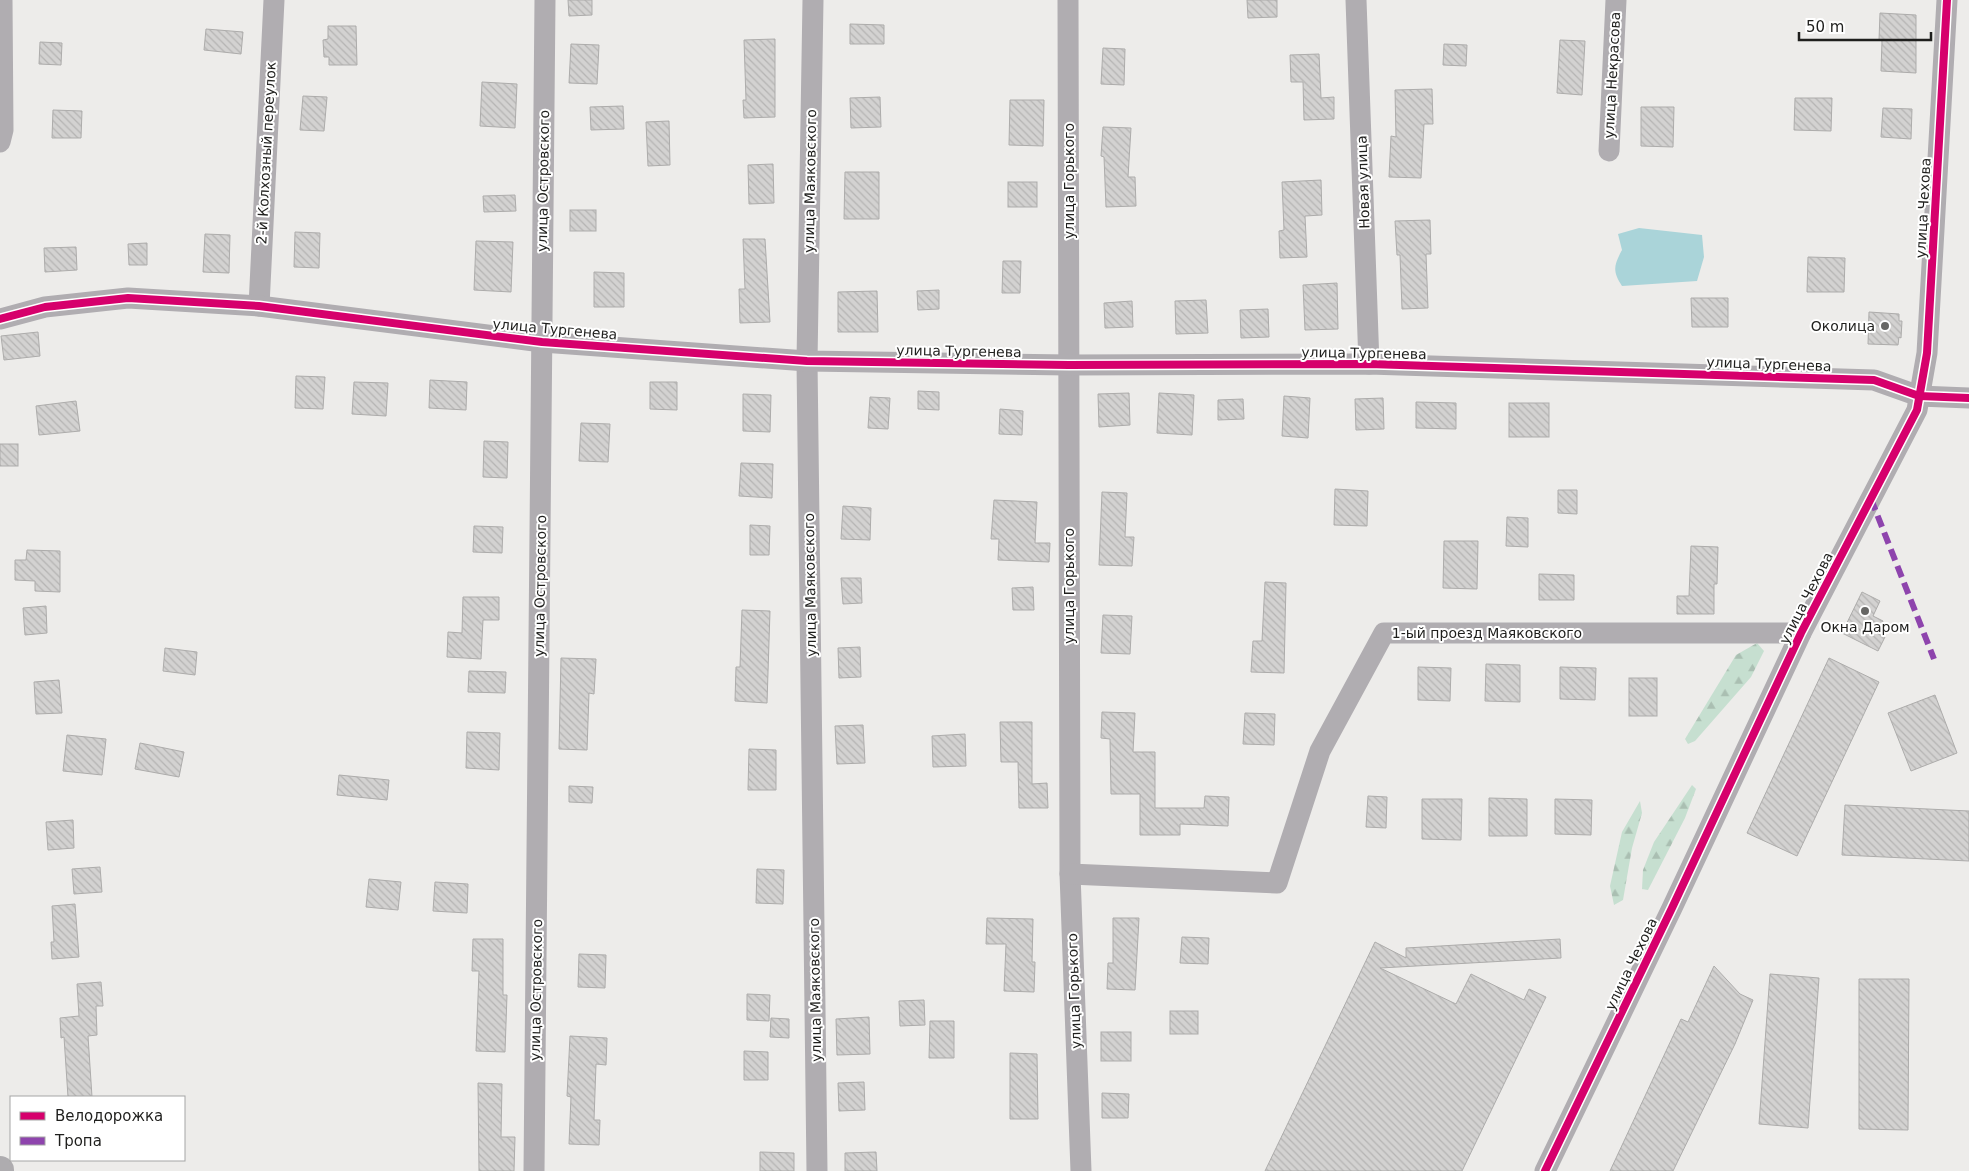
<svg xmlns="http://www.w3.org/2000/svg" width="1969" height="1171" font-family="'DejaVu Sans',sans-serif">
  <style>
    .forest { fill: url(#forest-firs) }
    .water { fill: #aad4d9 }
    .building { fill: url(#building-back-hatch); stroke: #adacab }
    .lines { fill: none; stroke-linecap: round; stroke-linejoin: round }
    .street { stroke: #b0adb1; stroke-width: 21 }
    .secondary { stroke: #aeacaf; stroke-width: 28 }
    .quiet { stroke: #8e44ad; stroke-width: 6; stroke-dasharray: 12 6; stroke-linecap: butt }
    .cycleway-casing { stroke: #fff; stroke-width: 11 }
    .cycleway { stroke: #d6006c; stroke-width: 8 }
    .poi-dot { fill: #676765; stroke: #fff; stroke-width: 2 }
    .labels { text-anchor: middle; stroke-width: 4; stroke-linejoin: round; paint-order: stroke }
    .street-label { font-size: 14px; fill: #1f1f1d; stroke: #fff }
    .poi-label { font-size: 14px; fill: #1f1f1d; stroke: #fff; text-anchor: end }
  </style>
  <defs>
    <pattern id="forest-firs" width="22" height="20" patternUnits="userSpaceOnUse" patternTransform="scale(1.25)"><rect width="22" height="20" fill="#c6dfd0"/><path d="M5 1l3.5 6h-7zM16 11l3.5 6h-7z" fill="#aabfb2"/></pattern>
    <pattern id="building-back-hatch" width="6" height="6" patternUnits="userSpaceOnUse" patternTransform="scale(1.25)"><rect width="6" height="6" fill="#d3d2d1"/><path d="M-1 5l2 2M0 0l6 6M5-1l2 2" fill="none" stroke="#b5b4b3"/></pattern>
  </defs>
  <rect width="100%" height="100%" fill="#edecea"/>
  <!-- forest -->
  <g class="forest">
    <polygon points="1757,643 1764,651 1751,677 1695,741 1688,744 1685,739 1736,655"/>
    <polygon points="1692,785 1696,789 1685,818 1648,890 1642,889 1643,870 1654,842"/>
    <polygon points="1640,801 1642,813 1632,848 1623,900 1614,905 1610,886 1622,832"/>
  </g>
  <!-- water -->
  <path class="water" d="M1639,228L1702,235L1704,257L1697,281L1622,286C1612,271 1614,265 1622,250L1618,234Z"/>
  <!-- building -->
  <g class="building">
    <polygon points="568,0 592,0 592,15 569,16"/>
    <polygon points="1247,0 1277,0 1277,17 1248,18"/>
    <polygon points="1880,13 1916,15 1916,73 1881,71 1882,41 1879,40"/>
    <polygon points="850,24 884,25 884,44 850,44"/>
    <polygon points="328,26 356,26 357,65 329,65 329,57 324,57 323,40 328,39"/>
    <polygon points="206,29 243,32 241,54 204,50"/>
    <polygon points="775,39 775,117 744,118 743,100 746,100 744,40"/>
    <polygon points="1560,40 1585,41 1582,95 1557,93"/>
    <polygon points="40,42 62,43 61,65 39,64"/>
    <polygon points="571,44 599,45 597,84 569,83"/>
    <polygon points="1444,44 1467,45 1466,66 1443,65"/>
    <polygon points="1103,48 1125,49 1124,85 1101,84"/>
    <polygon points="1319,54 1321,98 1334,97 1334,119 1304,120 1303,82 1291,82 1290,55"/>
    <polygon points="482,82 517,84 515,128 480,126"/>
    <polygon points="1432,89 1433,124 1424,124 1421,178 1389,177 1391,136 1396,137 1395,90"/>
    <polygon points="303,96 327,97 324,131 300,130"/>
    <polygon points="880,97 881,127 851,128 850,98"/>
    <polygon points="1795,98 1832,98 1831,131 1794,130"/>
    <polygon points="1010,100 1044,100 1043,146 1009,145"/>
    <polygon points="623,106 624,129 591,130 590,107"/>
    <polygon points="1641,107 1674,107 1673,147 1641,146"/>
    <polygon points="1883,108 1912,109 1911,139 1881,137"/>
    <polygon points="53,110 82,111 81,138 52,138"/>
    <polygon points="669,121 670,165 648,166 646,122"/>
    <polygon points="1103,127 1131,128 1128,177 1135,177 1136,206 1106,207 1104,157 1101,156"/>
    <polygon points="773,164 774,203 749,204 748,165"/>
    <polygon points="845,172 879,172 879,219 844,219"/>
    <polygon points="1321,180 1322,215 1305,216 1307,257 1280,258 1279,231 1284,230 1282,182"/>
    <rect x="1008" y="182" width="29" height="25"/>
    <polygon points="515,195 516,211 484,212 483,196"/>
    <rect x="570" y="210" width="26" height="21"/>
    <polygon points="1430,220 1431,254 1426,254 1428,308 1402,309 1400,255 1397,255 1395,221"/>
    <polygon points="295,232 320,233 319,268 294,267"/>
    <polygon points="205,234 230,235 229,273 203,272"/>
    <polygon points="743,239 765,239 770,322 740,323 739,289 745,289"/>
    <polygon points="476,241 513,242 511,292 474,290"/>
    <polygon points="147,243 147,265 129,265 128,244"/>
    <polygon points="76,247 77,270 45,272 44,248"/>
    <polygon points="1808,257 1845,258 1844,292 1807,292"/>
    <polygon points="1003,261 1021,261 1020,293 1002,293"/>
    <polygon points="594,272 624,273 624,307 594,307"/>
    <polygon points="1337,283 1338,329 1305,330 1303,285"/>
    <polygon points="939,290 939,309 918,310 917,291"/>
    <polygon points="877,291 878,332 838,332 838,292"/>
    <polygon points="1691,298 1728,298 1728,327 1692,327"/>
    <polygon points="1206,300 1208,333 1176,334 1175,301"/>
    <polygon points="1132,301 1133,327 1105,328 1104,303"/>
    <polygon points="1268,309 1269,337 1241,338 1240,310"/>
    <polygon points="1869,312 1899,314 1899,321 1902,321 1901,338 1899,337 1898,345 1868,344"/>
    <polygon points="38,332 40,356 4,360 1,336"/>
    <polygon points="296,376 325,377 323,409 295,408"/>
    <polygon points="430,380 467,382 466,410 429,408"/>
    <polygon points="354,382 388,383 386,416 352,414"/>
    <polygon points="650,382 677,382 677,410 650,409"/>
    <polygon points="918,391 939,392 939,410 918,409"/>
    <polygon points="1129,393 1130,425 1099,427 1098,394"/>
    <polygon points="1159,393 1194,395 1192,435 1157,433"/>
    <polygon points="743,394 771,395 770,432 743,431"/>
    <polygon points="1284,396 1310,398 1308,438 1282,436"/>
    <polygon points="870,397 890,398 888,429 868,428"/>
    <polygon points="1383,398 1384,429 1356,430 1355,399"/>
    <polygon points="1243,399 1244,419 1218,420 1218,400"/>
    <polygon points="76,401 80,431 39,435 36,406"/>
    <polygon points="1416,402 1456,403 1456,429 1416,428"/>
    <rect x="1509" y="403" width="40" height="34"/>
    <polygon points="1000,409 1023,411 1022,435 999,434"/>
    <polygon points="581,423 610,424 608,462 579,461"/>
    <polygon points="484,441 508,442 507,478 483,477"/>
    <rect x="0" y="444" width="18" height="22"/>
    <polygon points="741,463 773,464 772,498 739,496"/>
    <polygon points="1335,489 1368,491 1367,526 1334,525"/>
    <polygon points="1558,490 1577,490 1577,514 1558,513"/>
    <polygon points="1102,492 1127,493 1125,537 1134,537 1132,566 1099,565"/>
    <polygon points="994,500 1037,502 1035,543 1050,543 1049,562 998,560 999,539 991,539"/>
    <polygon points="843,506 871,508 870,540 841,539"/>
    <polygon points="1507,517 1528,518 1528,547 1506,546"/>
    <polygon points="750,525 770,526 769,555 750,555"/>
    <polygon points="474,526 503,527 502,553 473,552"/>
    <polygon points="1444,541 1478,541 1477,589 1443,588"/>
    <polygon points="1691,546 1718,547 1717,584 1714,584 1714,614 1677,614 1677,596 1689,596"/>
    <polygon points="27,550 60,551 60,592 35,591 35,581 15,580 15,560 26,560"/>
    <polygon points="1539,574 1574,575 1574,600 1539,600"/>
    <polygon points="841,578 861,578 862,603 843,604"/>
    <polygon points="1265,582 1286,583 1284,673 1251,672 1253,641 1262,641"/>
    <polygon points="1033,587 1034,610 1013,610 1012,588"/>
    <polygon points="1862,592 1880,601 1873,616 1883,621 1877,633 1885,637 1878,651 1842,633"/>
    <polygon points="463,597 499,597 499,620 483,620 481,659 447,657 448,632 462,633"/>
    <polygon points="46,606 47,633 25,635 23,608"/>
    <polygon points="742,610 770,611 767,703 735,701 736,667 740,667"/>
    <polygon points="1103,615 1132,616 1130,654 1101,653"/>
    <polygon points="860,647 861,677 839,678 838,648"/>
    <polygon points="165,648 197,652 195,675 163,671"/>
    <polygon points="561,658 596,659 594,694 589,693 587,750 559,749"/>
    <polygon points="1829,658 1879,682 1797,856 1747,833"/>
    <polygon points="1486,664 1520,665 1520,702 1485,701"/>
    <polygon points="1418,667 1451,668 1450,701 1418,700"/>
    <polygon points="1560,667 1596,668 1595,700 1560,699"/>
    <polygon points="469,671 506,672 505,693 468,692"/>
    <rect x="1629" y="678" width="28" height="38"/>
    <polygon points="59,680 62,713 36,714 34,682"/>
    <polygon points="1935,695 1957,753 1911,771 1888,713"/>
    <polygon points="1102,712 1135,713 1133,752 1155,752 1155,808 1204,808 1205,796 1229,797 1228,826 1180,824 1180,835 1140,835 1140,794 1111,794 1110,739 1101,738"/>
    <polygon points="1245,713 1275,714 1274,745 1243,744"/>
    <polygon points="1000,722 1032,722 1032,784 1047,783 1048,808 1019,808 1018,762 1001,762"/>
    <polygon points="863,725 865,763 837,764 835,726"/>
    <polygon points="467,732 500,733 499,770 466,768"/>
    <polygon points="965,734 966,766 933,767 932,736"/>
    <polygon points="67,735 106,739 102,775 63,771"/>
    <polygon points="140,743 184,752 179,777 135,769"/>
    <polygon points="749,749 776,750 776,790 748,790"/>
    <polygon points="339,775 389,780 387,800 337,795"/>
    <polygon points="569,786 593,787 592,803 569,802"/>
    <polygon points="1368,796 1387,797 1386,828 1366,827"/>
    <polygon points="1489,798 1527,799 1527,836 1489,836"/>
    <polygon points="1422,799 1462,799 1461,840 1422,839"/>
    <polygon points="1555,799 1592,800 1591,835 1555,834"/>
    <polygon points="1845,805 1969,811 1969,861 1842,855"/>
    <polygon points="73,820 74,848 48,850 46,822"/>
    <polygon points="100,867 102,892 74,894 72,869"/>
    <polygon points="757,869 784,870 783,904 756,903"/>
    <polygon points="369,879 401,882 398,910 366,907"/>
    <polygon points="435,882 468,884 467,913 433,911"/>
    <polygon points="75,904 79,957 52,959 51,942 54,942 52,906"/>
    <polygon points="987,918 1033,919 1032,962 1035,962 1034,992 1004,991 1006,944 986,944"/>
    <polygon points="1113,918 1139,918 1135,990 1107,989 1108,963 1113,963"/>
    <polygon points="1182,937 1209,938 1208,964 1180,963"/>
    <polygon points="473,939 503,939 503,995 507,995 505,1052 476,1051 479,971 472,971"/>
    <polygon points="1560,939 1561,958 1380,968 1456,1004 1471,974 1524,1000 1529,989 1546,997 1462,1171 1265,1171 1375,942 1406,958 1406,948"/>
    <polygon points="579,954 606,955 605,988 578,987"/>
    <polygon points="1714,966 1740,994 1753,1000 1735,1044 1673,1171 1610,1171 1681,1019 1688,1022"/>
    <polygon points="1770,974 1819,978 1808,1128 1759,1124"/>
    <polygon points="1859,979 1909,979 1908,1130 1859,1129"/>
    <polygon points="101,982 103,1006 96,1006 97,1035 88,1036 92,1097 68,1097 64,1037 61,1038 60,1018 79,1016 77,984"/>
    <polygon points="747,994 770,995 769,1021 747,1020"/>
    <polygon points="924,1000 925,1025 900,1026 899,1001"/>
    <rect x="1170" y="1011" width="28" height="23"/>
    <polygon points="869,1017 870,1054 837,1055 836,1019"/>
    <polygon points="771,1018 789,1019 789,1038 770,1037"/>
    <polygon points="930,1021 954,1021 954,1058 929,1058"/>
    <rect x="1101" y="1032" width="30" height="29"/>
    <polygon points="570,1036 607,1038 606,1065 596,1064 594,1120 600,1120 599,1145 569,1144 571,1097 567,1096"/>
    <polygon points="744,1051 768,1052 768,1080 744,1080"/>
    <polygon points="1010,1053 1037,1054 1038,1119 1010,1119"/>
    <polygon points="864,1082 865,1110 839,1111 838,1083"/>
    <polygon points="478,1083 502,1084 501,1137 515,1137 514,1171 479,1171"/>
    <polygon points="1102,1093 1129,1094 1128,1118 1102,1118"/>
    <polygon points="760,1152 794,1153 794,1171 760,1171"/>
    <polygon points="876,1152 877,1171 845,1171 845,1153"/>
  </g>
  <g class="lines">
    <!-- street -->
    <g class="street">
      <polyline points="813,0 807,361 817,1171"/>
      <polyline points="1068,0 1070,874 1081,1171"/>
      <polyline points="1356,0 1369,364"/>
      <polyline points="0,142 3,130 2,0"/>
      <polyline points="1609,151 1616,0"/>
      <polyline points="259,306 274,0"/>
      <polyline points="0,319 45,307 128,298 259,306 542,342 807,361 1069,365 1369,364 1874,380 1919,396 1969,398"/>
      <polyline points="1070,874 1277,883 1320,751 1384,633 1801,633"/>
      <polyline points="534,1171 545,0"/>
      <polyline points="1545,1171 1672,908 1801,633 1917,410 1927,353 1947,0"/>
    </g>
    <!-- secondary -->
    <polyline class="secondary" points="0,1170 0,1171"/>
    <!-- quiet -->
    <polyline class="quiet" points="1871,499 1934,659"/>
    <!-- cycleway casing -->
    <g class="cycleway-casing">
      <g id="cycleway">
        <polyline points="0,319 45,307 128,298 259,306 542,342 807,361 1069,365 1369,364 1874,380 1919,396 1969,398"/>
        <polyline points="1545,1171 1672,908 1801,633 1917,410 1927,353 1947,0"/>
      </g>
    </g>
    <!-- cycleway -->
    <use href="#cycleway" class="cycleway"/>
  </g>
  <!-- markers -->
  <g class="poi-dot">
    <circle cx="1885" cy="326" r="5"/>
    <circle cx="1865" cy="611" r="5"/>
  </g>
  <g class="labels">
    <!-- street labels -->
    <g class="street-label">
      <text transform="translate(1612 75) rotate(-87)" y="5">улица Некрасова</text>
      <text transform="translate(266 153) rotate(-87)" y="5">2-й Колхозный переулок</text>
      <text transform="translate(543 181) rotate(-89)" y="5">улица Островского</text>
      <text transform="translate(810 181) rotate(-89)" y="5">улица Маяковского</text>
      <text transform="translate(1069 181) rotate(-90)" y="5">улица Горького</text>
      <text transform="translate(1363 182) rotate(-92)" y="5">Новая улица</text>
      <text transform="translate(1923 208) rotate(-87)" y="5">улица Чехова</text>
      <text transform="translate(555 329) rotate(5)" y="5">улица Тургенева</text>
      <text transform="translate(959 351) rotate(1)" y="5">улица Тургенева</text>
      <text transform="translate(1364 353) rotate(1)" y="5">улица Тургенева</text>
      <text transform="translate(1769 364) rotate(2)" y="5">улица Тургенева</text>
      <text transform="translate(810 585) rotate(-91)" y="5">улица Маяковского</text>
      <text transform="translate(540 586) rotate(-89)" y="5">улица Островского</text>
      <text transform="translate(1069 586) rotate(-90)" y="5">улица Горького</text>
      <text transform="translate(1806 598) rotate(-63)" y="5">улица Чехова</text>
      <text x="1487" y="638">1-ый проезд Маяковского</text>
      <text transform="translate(1631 964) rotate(-64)" y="5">улица Чехова</text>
      <text transform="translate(536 990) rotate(-89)" y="5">улица Островского</text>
      <text transform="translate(815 990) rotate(-91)" y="5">улица Маяковского</text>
      <text transform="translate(1074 991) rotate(-92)" y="5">улица Горького</text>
    </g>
    <!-- poi labels -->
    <g class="poi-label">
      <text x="1875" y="331">Околица</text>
      <text x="1865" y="632" text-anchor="middle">Окна Даром</text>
    </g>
  </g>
  <!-- legend -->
  <rect x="10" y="1096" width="175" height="65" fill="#ffffff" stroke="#a5a5a5"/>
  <rect x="20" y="1112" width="25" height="8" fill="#d6006c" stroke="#a5a5a5"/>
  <text x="55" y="1121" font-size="15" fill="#1f1f1d">Велодорожка</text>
  <rect x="20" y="1137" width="25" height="8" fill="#8e44ad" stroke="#a5a5a5"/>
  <text x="55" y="1146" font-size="15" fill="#1f1f1d">Тропа</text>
  <!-- scale -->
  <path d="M1799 32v8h132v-8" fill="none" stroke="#1f1f1d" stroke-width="2.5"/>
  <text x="1806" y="32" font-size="15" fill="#1f1f1d" stroke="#ffffff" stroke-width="4" paint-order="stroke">50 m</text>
</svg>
